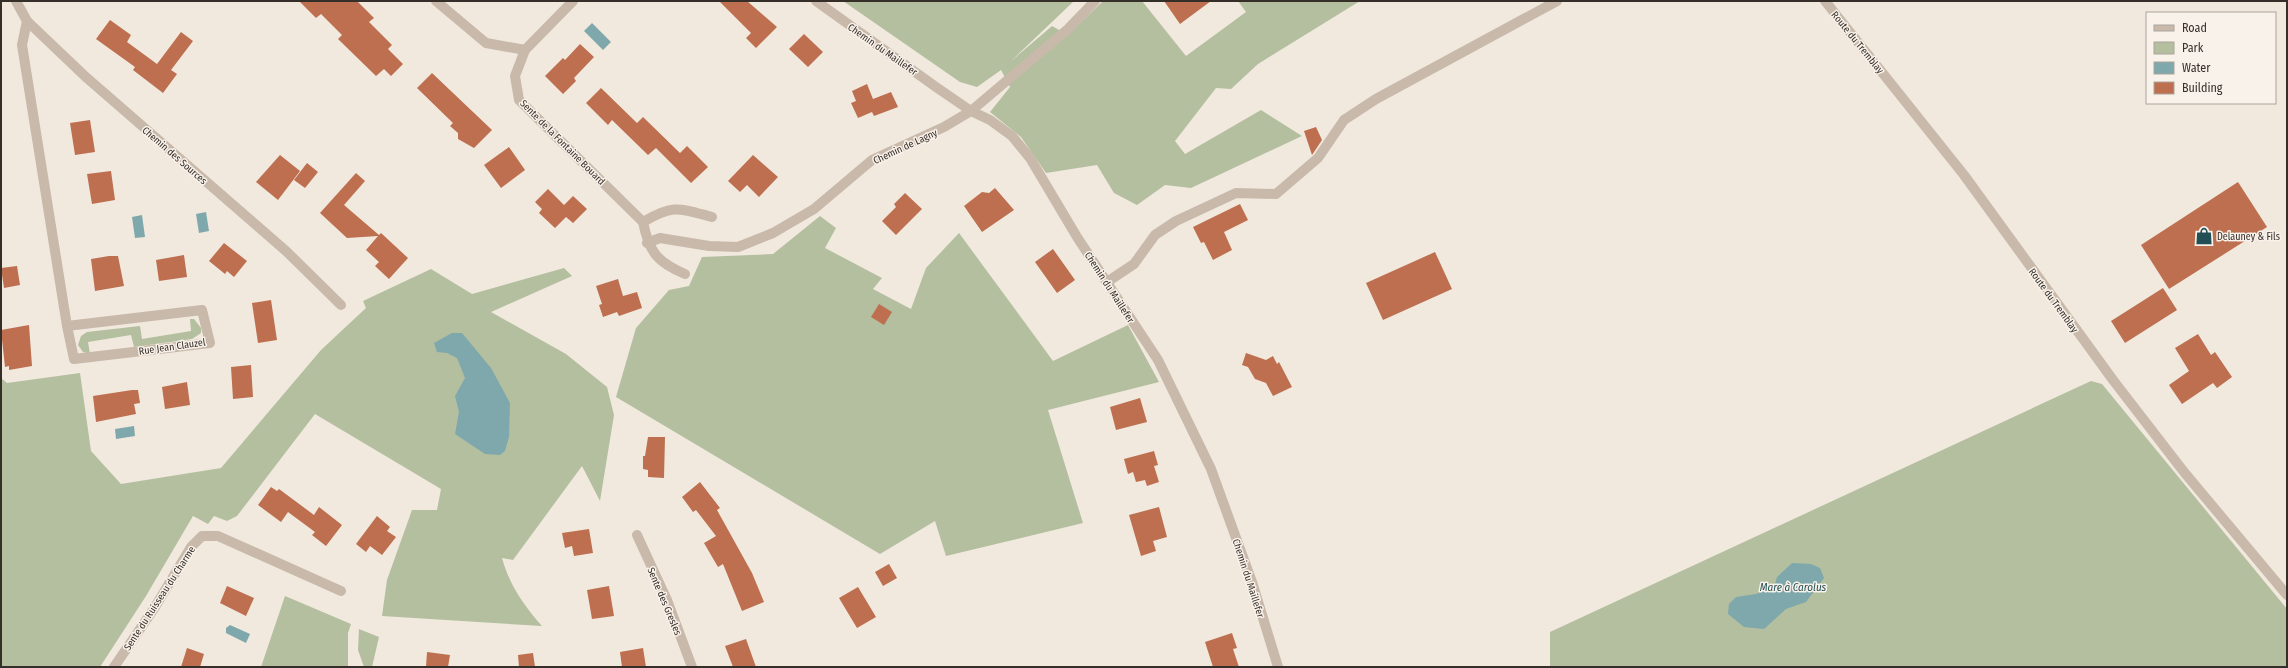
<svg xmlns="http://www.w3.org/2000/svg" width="2288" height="668" font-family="'Fira Sans Condensed',sans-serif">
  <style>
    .green { fill: #b3bf9f }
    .water { fill: #7fa8ac }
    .building { fill: #bd6f4f }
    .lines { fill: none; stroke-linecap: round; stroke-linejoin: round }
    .minor { stroke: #c8b9aa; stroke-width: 10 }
    .labels { text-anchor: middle; stroke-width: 3; stroke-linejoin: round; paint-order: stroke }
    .street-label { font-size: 10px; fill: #362e29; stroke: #f9f2ea }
    .poi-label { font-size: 10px; fill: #362e29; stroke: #f9f2ea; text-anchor: start }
    .water-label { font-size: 11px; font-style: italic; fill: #224f55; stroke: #f9f2ea }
  </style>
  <rect width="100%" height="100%" fill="#f1e9de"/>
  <!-- green -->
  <g class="green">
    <polygon points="843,1 1074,1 1010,62 1052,26 1068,35 1103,1 1142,1 1186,56 1246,12 1238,1 1360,1 1258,64 1231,89 1216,88 1175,141 1185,154 1261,110 1302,136 1191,188 1165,185 1137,205 1114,193 1097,165 1046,173 1021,137 990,112 1010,87 1001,70 977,87 960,82"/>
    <polygon points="820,216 836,228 825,248 882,278 873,289 911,309 926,268 959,233 1053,361 1128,325 1159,382 1048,410 1083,523 946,556 935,521 880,554 616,397 636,328 669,290 689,286 702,257 773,254"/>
    <path d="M564,268L572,276L491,312L566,354L607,387L614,415L600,501L582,466L513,560L502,558C509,584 524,606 542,626L382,616L387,580L412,510H437L441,489L315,414L237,516L227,521L214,516L208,524L193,516L146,596L100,667H1V378L7,383L80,373L91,451L121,484L221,468L321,350L366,308L363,301L431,269L472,294Z"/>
    <polygon points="190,319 194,319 201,328 201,333 192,339 134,347 131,335 88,342 90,354 83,352 78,345 81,336 87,332 140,326 142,339 191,331"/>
    <polygon points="2091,381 2102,384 2287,609 2287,667 1550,667 1550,632"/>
    <polygon points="285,596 351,624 348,633 348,667 261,667"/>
    <polygon points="359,629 379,637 372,667 364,667 358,650"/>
  </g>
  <!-- water -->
  <g class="water">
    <polygon points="592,23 611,42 603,50 584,31"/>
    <polygon points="206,212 209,231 199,233 196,214"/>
    <polygon points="142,215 145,237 135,238 132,217"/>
    <polygon points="452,333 462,333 491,368 510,403 509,437 505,451 500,455 485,454 455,434 459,412 455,396 465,378 457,358 447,353 437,352 434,343"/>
    <polygon points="134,426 135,436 116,439 115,429"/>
    <polygon points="1792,563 1811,564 1820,568 1824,578 1806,602 1786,609 1764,629 1744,627 1728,614 1729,604 1736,597 1756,594 1774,587 1777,577"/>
    <polygon points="230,625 250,634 246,643 226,633 226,628"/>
  </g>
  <!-- building -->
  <g class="building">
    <polygon points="299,1 357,1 374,18 369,22 392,45 388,49 403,64 391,76 384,69 376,76 338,39 342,35 321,14 316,18"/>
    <polygon points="719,1 747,1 777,27 756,48 746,38 751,33"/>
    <polygon points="1164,1 1211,1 1180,24"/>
    <polygon points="110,20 131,35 127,42 157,64 181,32 193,41 171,70 177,74 163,93 133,70 135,67 96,39"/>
    <polygon points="804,34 823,52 808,67 789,49"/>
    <polygon points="580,44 594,57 574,78 576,81 563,94 545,76 563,58 565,60"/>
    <polygon points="432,73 492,130 474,148 458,139 458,133 450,126 453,123 417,88"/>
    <polygon points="867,84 873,99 891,92 898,107 874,116 872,112 858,118 851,103 856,101 852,91"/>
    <polygon points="601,88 637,123 643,117 680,153 687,146 708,167 691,183 656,148 648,155 612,120 608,125 586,103"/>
    <polygon points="90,120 95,152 75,155 70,123"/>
    <polygon points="1316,127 1322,140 1312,155 1304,131"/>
    <polygon points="509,147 525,170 501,188 484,165"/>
    <polygon points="280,155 300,171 278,200 256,182"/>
    <polygon points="753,155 778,177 759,197 747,185 740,192 728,181"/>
    <polygon points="307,163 318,172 305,188 294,180"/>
    <polygon points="111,171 115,200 92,204 87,174"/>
    <polygon points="356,173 365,181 344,205 379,235 381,233 408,258 389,279 375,266 379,262 366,250 378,236 347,238 320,213"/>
    <polygon points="2238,182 2267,227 2169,289 2141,245"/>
    <polygon points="995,188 1014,210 982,232 964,206 982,192 989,193"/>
    <polygon points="548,189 564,205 573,196 587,209 573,223 566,217 555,228 539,213 542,209 535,202"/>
    <polygon points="905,193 922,209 896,235 882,221 896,207 894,204"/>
    <polygon points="1240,204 1248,220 1224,232 1232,250 1213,260 1204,242 1201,243 1193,227"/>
    <polygon points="224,243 247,261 234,277 227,271 225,274 209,261"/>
    <polygon points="1053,249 1075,280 1057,293 1035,262"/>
    <polygon points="1435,252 1452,289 1383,320 1366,283"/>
    <polygon points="184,255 187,277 159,281 156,260"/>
    <polygon points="109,256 118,256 124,286 95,291 91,259"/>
    <polygon points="17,266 20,285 4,288 1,268"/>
    <polygon points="618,279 623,296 637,292 642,308 619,316 617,312 603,317 599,305 602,304 596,286"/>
    <polygon points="2163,288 2177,310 2125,343 2111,321"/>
    <polygon points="271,300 277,340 258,343 252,303"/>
    <polygon points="879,304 892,312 884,325 871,317"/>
    <polygon points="29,325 32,366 9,370 9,366 5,367 1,330"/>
    <polygon points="2198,334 2211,355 2215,352 2232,377 2217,388 2213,383 2182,404 2169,385 2189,371 2175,348"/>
    <polygon points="1246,353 1266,360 1273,356 1277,364 1279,362 1292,387 1273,396 1266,383 1255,379 1248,367 1242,365"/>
    <polygon points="251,365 253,397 233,399 231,367"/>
    <polygon points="187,382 190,405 165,409 162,387"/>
    <polygon points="132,390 138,390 140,403 134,404 136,414 96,422 93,396"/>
    <polygon points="1140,398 1147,422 1116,430 1110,407"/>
    <polygon points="648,437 665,437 664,478 648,477 648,470 643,469 643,456 645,456"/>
    <polygon points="1154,451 1158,465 1154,466 1159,482 1147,486 1145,480 1136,482 1133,472 1128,474 1124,459"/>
    <polygon points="700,482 720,508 717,510 752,573 764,602 742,611 723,564 718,567 704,543 716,536 696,510 693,512 682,497"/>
    <polygon points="271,487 277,491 279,489 314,515 319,507 342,525 326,546 312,535 315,532 288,512 281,522 258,505"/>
    <polygon points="1159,507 1167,537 1153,541 1156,551 1141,556 1129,515"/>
    <polygon points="377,516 390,527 387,531 396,537 382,555 370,546 366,552 356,544"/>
    <polygon points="589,529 593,553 574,556 572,546 565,548 562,533"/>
    <polygon points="889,564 897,578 883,586 875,572"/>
    <polygon points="227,586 254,598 246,616 220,603"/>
    <polygon points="609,586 614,616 592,619 587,590"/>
    <polygon points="858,587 876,617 857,628 839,598"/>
    <polygon points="1232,633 1237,648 1233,649 1239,667 1213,667 1205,642"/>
    <polygon points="746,639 756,667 733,667 725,646"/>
    <polygon points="187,648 204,654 200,667 181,667"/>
    <polygon points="643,648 646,667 622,667 620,652"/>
    <polygon points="427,652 450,655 448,667 426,667"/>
    <polygon points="533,653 535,667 519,667 518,655"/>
  </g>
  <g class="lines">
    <!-- minor -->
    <g class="minor">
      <polyline points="16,1 27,21 87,78 286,251 341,305"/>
      <polyline points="436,1 486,43 525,50"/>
      <path d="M573,1L525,50L515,76L519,100L643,222C649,252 657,262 685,274"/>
      <polyline points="816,1 936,87 971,111 990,120 1012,136 1030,158 1077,237 1158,360 1211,469 1252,582 1278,667"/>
      <polyline points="1825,1 1964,175 2113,380 2184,472 2287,595"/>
      <polyline points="27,21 22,45 67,326 74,359 210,343 202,310 67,326"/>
      <path d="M643,222C673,204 679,208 712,217"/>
      <polyline points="647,243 660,238 709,246 738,247 773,233 814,209 872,160 944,127 971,111 1068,29 1095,1"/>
      <polyline points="1107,282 1134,264 1155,235 1176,221 1236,193 1276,194 1318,158 1344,120 1376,99 1557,1"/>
      <polyline points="637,535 667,600 692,667"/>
      <polyline points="114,667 155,607 191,547 202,536 218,536 341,591"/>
    </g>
  </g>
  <!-- icons -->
  <defs>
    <g id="shop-bare" transform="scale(1.38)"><path d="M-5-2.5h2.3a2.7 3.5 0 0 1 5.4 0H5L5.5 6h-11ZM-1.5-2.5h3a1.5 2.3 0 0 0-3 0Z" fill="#224f55" stroke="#f9f2ea" stroke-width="2.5" paint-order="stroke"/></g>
  </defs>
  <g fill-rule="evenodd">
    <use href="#shop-bare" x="2204" y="236"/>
  </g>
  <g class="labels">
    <!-- street labels -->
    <g class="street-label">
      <text transform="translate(1858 42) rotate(51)" y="4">Route du Tremblay</text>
      <text transform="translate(883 49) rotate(35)" y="4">Chemin du Maillefer</text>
      <text transform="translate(563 142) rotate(45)" y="4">Sente de la Fontaine Bouard</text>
      <text transform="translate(905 146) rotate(-25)" y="4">Chemin de Lagny</text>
      <text transform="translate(175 155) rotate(41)" y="4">Chemin des Sources</text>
      <text transform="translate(1110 287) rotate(57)" y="4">Chemin du Maillefer</text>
      <text transform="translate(2054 300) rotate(54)" y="4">Route du Tremblay</text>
      <text transform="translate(172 346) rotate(-8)" y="4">Rue Jean Clauzel</text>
      <text transform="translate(1249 578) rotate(72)" y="4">Chemin du Maillefer</text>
      <text transform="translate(159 598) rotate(-57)" y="4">Sente du Ruisseau du Charme</text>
      <text transform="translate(665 601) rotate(67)" y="4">Sente des Gresles</text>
    </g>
    <!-- poi labels -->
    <g class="poi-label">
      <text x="2217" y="240">Delauney &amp; Fils</text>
    </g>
    <!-- water labels -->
    <g class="water-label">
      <text x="1793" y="591">Mare à Carolus</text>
    </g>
  </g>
  <!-- border -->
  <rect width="2288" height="668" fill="none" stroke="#362e29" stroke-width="4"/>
  <!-- legend -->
  <rect x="2146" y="12" width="130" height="92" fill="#f9f2ea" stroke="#aba49d"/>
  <rect x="2154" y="25" width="20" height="6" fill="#c8b9aa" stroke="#aba49d"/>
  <text x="2182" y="32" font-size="12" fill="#362e29">Road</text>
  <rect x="2154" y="42" width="20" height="12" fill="#b3bf9f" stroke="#aba49d"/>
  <text x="2182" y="52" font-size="12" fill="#362e29">Park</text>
  <rect x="2154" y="62" width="20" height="12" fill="#7fa8ac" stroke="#aba49d"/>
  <text x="2182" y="72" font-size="12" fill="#362e29">Water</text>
  <rect x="2154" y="82" width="20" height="12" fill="#bd6f4f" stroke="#aba49d"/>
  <text x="2182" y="92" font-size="12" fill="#362e29">Building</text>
</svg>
